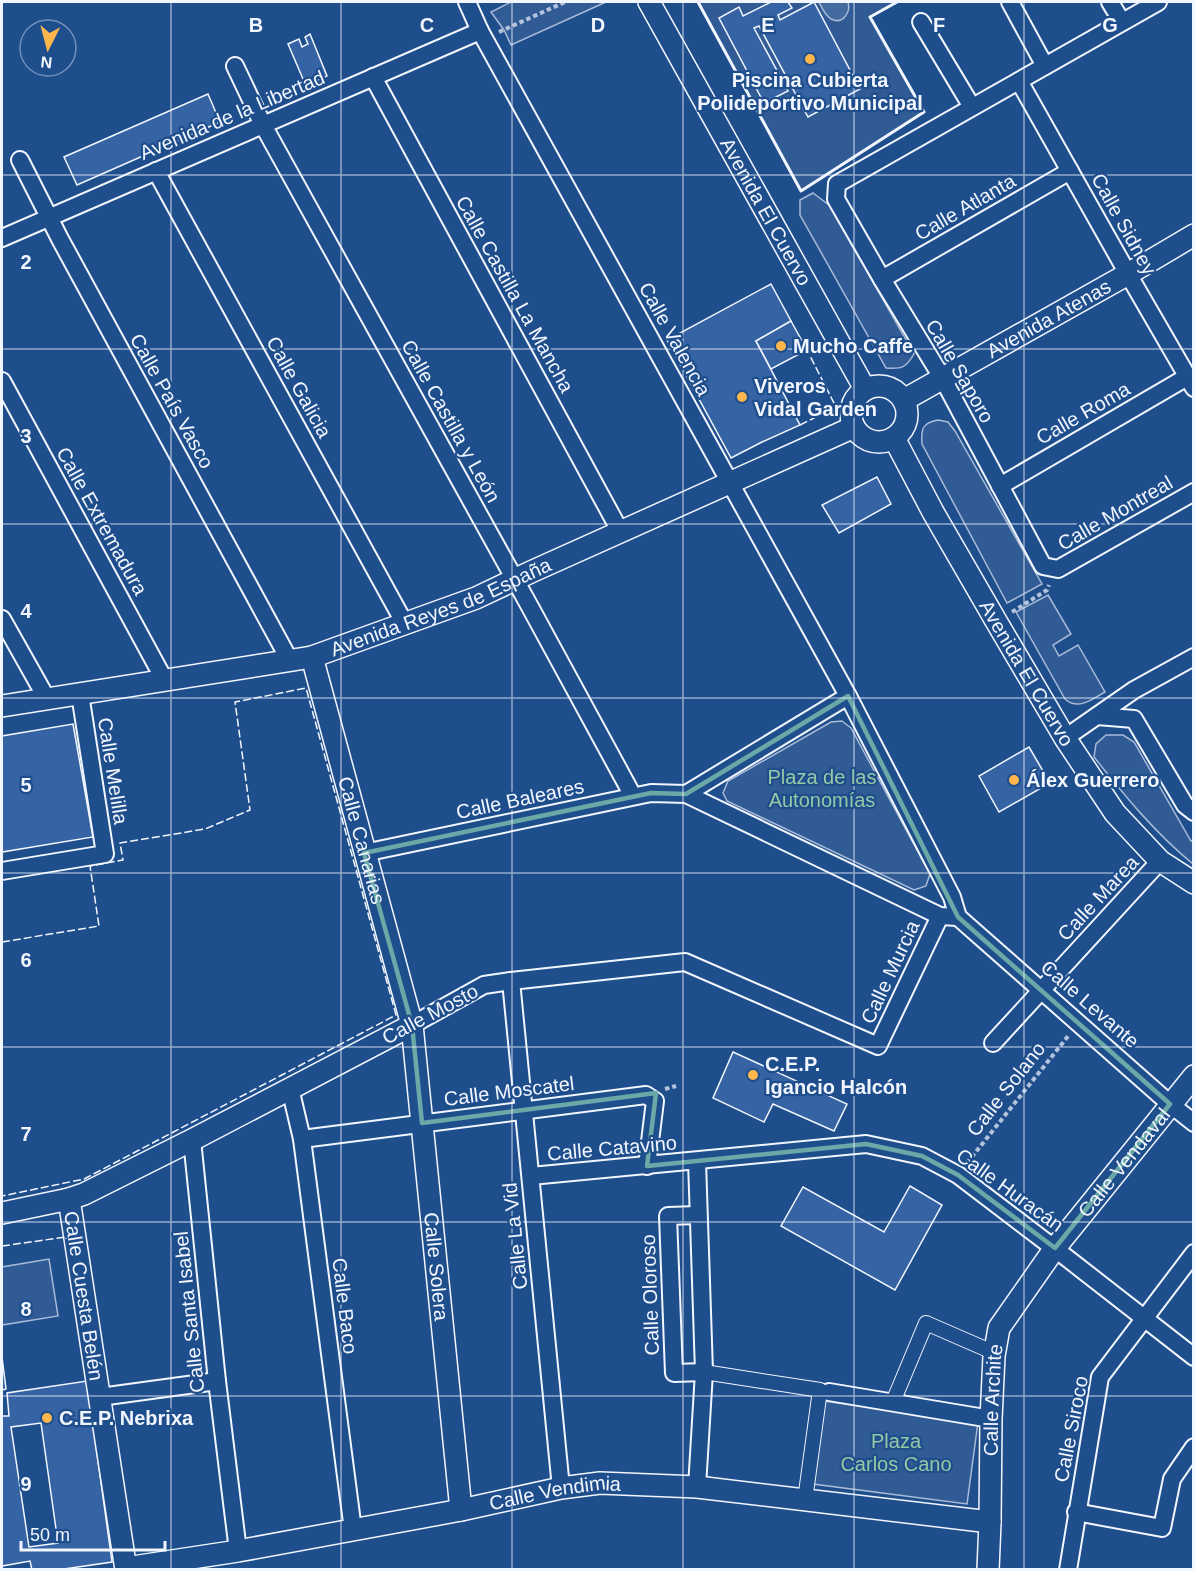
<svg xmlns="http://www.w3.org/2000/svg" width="1195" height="1571" font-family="Helvetica,sans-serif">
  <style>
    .green { fill: #305b95; stroke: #a8bbd7; stroke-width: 1.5 }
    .water { fill: #446ba0; stroke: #a8bbd7; stroke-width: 1.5 }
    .building { fill: #3563a3; stroke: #f2f6ff; stroke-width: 1.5; fill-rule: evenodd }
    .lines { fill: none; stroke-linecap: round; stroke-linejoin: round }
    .pedestrian-casing { stroke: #f2f6ff; stroke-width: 16 }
    .minor-casing { stroke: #f2f6ff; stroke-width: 20 }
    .tertiary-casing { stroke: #f2f6ff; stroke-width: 24 }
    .path { stroke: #b3c4dc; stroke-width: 4; stroke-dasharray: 4.5 3; stroke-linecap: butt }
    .pedestrian { stroke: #1f4e8c; stroke-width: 14 }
    .minor { stroke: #1f4e8c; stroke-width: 16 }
    .tertiary { stroke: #1f4e8c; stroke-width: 21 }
    .fence { stroke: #f2f6ff; stroke-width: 1.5; stroke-dasharray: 8 3; stroke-linecap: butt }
    .wall { stroke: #f2f6ff; stroke-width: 3 }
    .marked { fill: none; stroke: #6aa9a8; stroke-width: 4.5; stroke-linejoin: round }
    .grid { fill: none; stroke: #f2f6ff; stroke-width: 1.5; stroke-opacity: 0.55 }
    .poi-dot { fill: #ffb74d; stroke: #1f4e8c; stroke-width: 2 }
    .labels { text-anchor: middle; stroke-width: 4.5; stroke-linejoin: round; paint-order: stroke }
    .poi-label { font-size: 20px; font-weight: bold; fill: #f2f6ff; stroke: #1f4e8c; text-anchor: start }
    .street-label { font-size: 20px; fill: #f2f6ff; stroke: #1f4e8c }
    .park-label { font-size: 20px; fill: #97c8a6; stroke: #1f4e8c }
    .grid-label { font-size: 20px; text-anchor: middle; font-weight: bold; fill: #f2f6ff; stroke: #1f4e8c; stroke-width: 4.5; stroke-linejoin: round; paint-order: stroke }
  </style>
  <rect width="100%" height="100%" fill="#1f4e8c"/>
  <!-- green -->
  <g class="green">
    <polygon points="511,2 606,2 511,45 504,30 491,12"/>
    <polygon points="698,2 897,2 870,17 924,112 801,191"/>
    <path d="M813,193L829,205L914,354C906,368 902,369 886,368L800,215V200Z"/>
    <path d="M938,420L948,422L955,431L1042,584L1007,603L922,444C921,429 922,423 938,420Z"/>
    <path d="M1048,595L1071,634L1053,645L1059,656L1078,645L1105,692C1093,699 1078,711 1065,699L1016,612Z"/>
    <polygon points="842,721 851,728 930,874 926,886 914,890 727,801 723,793 728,781 831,722"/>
    <path d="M1106,735H1123L1134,742L1191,841L1193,840V864C1154,832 1125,796 1094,757L1096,744Z"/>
    <polygon points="49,1259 58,1316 2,1325 2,1267"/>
    <polygon points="824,1401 978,1422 967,1504 813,1484"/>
  </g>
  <!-- water -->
  <path class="water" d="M819,2H848C851,12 843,25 831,19C825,15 822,8 819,2Z"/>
  <!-- building -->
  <g class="building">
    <polygon points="771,2 788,2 792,8 778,15 780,20 814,2 860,89 808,117 759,26 754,28 788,91 764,103 719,18 739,7 743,16"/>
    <polygon points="310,34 327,76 306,86 288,44 299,39 302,47 308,44 305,37"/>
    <polygon points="208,94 220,122 77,185 64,157"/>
    <polygon points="771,284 791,321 756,341 800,425 762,442 731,458 667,340"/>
    <polygon points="791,321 807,350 771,369 756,341"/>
    <polygon points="877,477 891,504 839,533 822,505"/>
    <polygon points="73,724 93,837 2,852 2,736"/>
    <polygon points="1029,747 1050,783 999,812 979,776"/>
    <polygon points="733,1052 847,1104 834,1131 773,1104 764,1122 713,1098"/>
    <polygon points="910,1186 942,1205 895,1290 781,1226 803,1187 884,1232"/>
    <polygon points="2,1357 6,1389 2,1390"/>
    <path d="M87,1381L112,1562L57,1570H32L30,1561L2,1566V1416H9L7,1393ZM41,1423L58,1543L29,1547L11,1427Z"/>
  </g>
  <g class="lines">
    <!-- pedestrian casing -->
    <g class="pedestrian-casing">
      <g id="pedestrian">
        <polyline points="704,1372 820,1390 805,1500"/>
        <polyline points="893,1402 926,1323 995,1353"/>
      </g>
    </g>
    <!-- minor casing -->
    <g class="minor-casing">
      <g id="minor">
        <polyline points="467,2 480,31 848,696"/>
        <polyline points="1010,2 1045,66"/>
        <polyline points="1110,2 1122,22"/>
        <polyline points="1158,2 837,184 836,199 882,279 943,379 1043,566 1058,569 1194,492"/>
        <polyline points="921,22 972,107"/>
        <polyline points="235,66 263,125 529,605 633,796"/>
        <polyline points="373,77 620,531"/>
        <polyline points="1019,81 1128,274 1194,388"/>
        <polyline points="20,160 60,239 290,661"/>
        <polyline points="156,171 405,624"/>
        <polyline points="2,238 480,31"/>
        <polyline points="882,279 1070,171"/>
        <polyline points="2,381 165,681"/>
        <polyline points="1000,486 1187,377"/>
        <polyline points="2,619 47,699"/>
        <polyline points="1097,716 1134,719 1185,805 1194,812"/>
        <polyline points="1065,738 1134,690 1194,657"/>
        <polyline points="364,853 651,793 686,794 940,916 958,917 952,897 848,696 686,794"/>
        <polyline points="2,871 105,854 80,694"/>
        <polyline points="958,917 1170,1104 1194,1123"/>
        <polyline points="511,981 561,1488"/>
        <polyline points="412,1025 484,985 511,981 685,962 878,1046 940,916"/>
        <polyline points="993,1043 1160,861"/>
        <polyline points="290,1088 302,1139 353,1530"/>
        <polyline points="302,1139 646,1095 655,1101 647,1166"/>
        <polyline points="192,1140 217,1381 238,1551"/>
        <polyline points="697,1161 704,1372 697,1487"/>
        <polyline points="531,1176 866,1144 922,1156 958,1175 1067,1258 1194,1357"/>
        <polyline points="698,1215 668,1216 674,1373 704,1372"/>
        <polyline points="829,1392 991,1419"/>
        <polyline points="100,1397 217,1381"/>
        <polyline points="1076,1512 1162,1528 1172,1479 1194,1447"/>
        <polyline points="1068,1570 1100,1377 1194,1253"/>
      </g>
    </g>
    <!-- tertiary casing -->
    <g class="tertiary-casing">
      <g id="tertiary">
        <path id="s1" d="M649,2L865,389"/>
        <circle cx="879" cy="414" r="28"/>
        <path id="s2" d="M904,400L1128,274L1194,235"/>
        <path id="s3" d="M894,438L933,512L996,621L1065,738L1115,813L1160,861L1194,883"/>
        <path id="s4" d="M312,657L412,1025L461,1510"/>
        <path id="s5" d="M2,706L312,657L476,598L533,571L854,427"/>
        <path id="s6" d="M69,1199L126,1570"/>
        <polyline points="2,1213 69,1199 84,1194 192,1140 412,1025"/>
        <path id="s7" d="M126,1568L238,1551L461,1510L561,1488L600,1483L697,1487L990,1522"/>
        <path id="s8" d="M988,1570L990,1522L991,1419L994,1356L999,1328L1055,1248L1194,1076"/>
      </g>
    </g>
    <!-- path -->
    <g class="path">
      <polyline points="499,32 565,2"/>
      <polyline points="1012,612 1047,590 1049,585"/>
      <polyline points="665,1089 676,1086"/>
      <polyline points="967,1163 1069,1035"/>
    </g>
    <!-- pedestrian -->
    <use href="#pedestrian" class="pedestrian"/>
    <!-- minor -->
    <use href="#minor" class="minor"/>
    <!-- tertiary -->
    <use href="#tertiary" class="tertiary"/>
    <!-- fence -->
    <g class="fence">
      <polyline points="800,425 836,407 807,350"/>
      <polyline points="2,942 99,926 90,866 123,860 120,843 205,829 250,810 235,702 306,688 396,1015 84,1179 2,1196"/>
      <polyline points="2,1246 66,1237 66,1239"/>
    </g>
    <!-- wall -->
    <polyline class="wall" points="698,2 801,191 924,112 870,17 897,2"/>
  </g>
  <!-- marked area -->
  <path class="marked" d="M848,696L958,917L1170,1104L1055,1248L958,1175L922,1156L866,1144L647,1166L656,1093L422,1123L412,1025L364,853L651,793L686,794Z"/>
  <!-- grid -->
  <path class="grid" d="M171,2V1570M341,2V1570M512,2V1570M683,2V1570M854,2V1570M1024,2V1570M2,175H1194M2,349H1194M2,524H1194M2,698H1194M2,873H1194M2,1047H1194M2,1222H1194M2,1396H1194"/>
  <!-- markers -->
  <g class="poi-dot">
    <circle cx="810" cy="59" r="6"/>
    <circle cx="781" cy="346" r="6"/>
    <circle cx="742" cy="397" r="6"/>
    <circle cx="1014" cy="780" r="6"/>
    <circle cx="753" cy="1075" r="6"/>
    <circle cx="47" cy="1418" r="6"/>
  </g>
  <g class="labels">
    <!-- poi labels -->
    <g class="poi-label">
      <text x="810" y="87" text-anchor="middle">Piscina Cubierta<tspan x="810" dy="23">Polideportivo Municipal</tspan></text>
      <text x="793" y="353">Mucho Caffe</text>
      <text x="754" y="393">Viveros<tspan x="754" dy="23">Vidal Garden</tspan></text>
      <text x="1026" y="787">Álex Guerrero</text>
      <text x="765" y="1071">C.E.P.<tspan x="765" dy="23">Igancio Halcón</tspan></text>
      <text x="59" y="1425">C.E.P. Nebrixa</text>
    </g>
    <!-- street labels -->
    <g class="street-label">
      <text transform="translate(232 115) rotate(-23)" y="7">Avenida de la Libertad</text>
      <text transform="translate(965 207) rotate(-30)" y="7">Calle Atlanta</text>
      <text dy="7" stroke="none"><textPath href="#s1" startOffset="240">Avenida El Cuervo</textPath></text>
      <text transform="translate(1124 224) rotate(61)" y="7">Calle Sidney</text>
      <text transform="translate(515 294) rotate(61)" y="7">Calle Castilla La Mancha</text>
      <text dy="7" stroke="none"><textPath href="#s2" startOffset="166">Avenida Atenas</textPath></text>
      <text transform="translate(675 339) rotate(61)" y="7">Calle Valencia</text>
      <text transform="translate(960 371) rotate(60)" y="7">Calle Saporo</text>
      <text transform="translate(299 387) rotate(61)" y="7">Calle Galicia</text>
      <text transform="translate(172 401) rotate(61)" y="7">Calle País Vasco</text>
      <text transform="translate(1083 413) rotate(-30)" y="7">Calle Roma</text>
      <text transform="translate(451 421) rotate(61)" y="7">Calle Castilla y León</text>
      <text transform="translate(1115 513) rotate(-30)" y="7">Calle Montreal</text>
      <text transform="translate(102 521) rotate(61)" y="7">Calle Extremadura</text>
      <text dy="7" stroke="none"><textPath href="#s5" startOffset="452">Avenida Reyes de España</textPath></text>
      <text dy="7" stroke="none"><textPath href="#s3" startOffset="270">Avenida El Cuervo</textPath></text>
      <text transform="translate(113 771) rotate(81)" y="7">Calle Melilla</text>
      <text transform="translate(520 799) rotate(-12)" y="7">Calle Baleares</text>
      <text dy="7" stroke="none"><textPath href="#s4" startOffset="190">Calle Canarias</textPath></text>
      <text transform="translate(1098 898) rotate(-47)" y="7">Calle Marea</text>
      <text transform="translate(890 972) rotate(-65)" y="7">Calle Murcia</text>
      <text transform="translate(1090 1004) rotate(41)" y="7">Calle Levante</text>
      <text transform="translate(430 1014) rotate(-28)" y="7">Calle Mosto</text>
      <text transform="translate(1006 1089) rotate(-52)" y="7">Calle Solano</text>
      <text transform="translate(509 1091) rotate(-7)" y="7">Calle Moscatel</text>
      <text transform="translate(612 1148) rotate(-5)" y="7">Calle Catavino</text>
      <text dy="7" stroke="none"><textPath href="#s8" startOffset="450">Calle Vendaval</textPath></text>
      <text transform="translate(1010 1190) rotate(36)" y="7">Calle Huracán</text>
      <text transform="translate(515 1236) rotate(-96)" y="7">Calle La Vid</text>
      <text dy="7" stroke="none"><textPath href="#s4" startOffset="624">Calle Solera</textPath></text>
      <text dy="7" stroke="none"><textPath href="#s6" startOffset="98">Calle Cuesta Belén</textPath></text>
      <text transform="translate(650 1295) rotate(-92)" y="7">Calle Oloroso</text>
      <text transform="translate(345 1306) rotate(83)" y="7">Calle Baco</text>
      <text transform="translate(189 1312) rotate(-96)" y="7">Calle Santa Isabel</text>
      <text dy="7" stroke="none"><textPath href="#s8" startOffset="170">Calle Archite</textPath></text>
      <text transform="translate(1071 1429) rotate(-79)" y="7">Calle Siroco</text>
      <text dy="7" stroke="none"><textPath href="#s7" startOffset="436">Calle Vendimia</textPath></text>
    </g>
    <!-- park labels -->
    <g class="park-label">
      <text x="822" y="784">Plaza de las<tspan x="822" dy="23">Autonomías</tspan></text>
      <text x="896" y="1448">Plaza<tspan x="896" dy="23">Carlos Cano</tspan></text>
    </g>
  </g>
  <g class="grid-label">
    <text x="256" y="32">B</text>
    <text x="427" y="32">C</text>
    <text x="598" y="32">D</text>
    <text x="768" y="32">E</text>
    <text x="939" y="32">F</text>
    <text x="1110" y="32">G</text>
    <text x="26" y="269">2</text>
    <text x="26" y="443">3</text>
    <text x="26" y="618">4</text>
    <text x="26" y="792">5</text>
    <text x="26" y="967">6</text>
    <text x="26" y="1141">7</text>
    <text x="26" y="1316">8</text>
    <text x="26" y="1491">9</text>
  </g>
  <!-- border -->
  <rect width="1195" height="1571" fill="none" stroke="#f2f6ff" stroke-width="6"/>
  <!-- north arrow -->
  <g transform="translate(48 48) rotate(186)"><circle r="28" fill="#1f4e8c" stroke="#7391ba" stroke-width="1.5"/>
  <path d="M0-4.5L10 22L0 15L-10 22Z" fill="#ffb74d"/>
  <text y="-9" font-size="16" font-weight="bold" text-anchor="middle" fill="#f2f6ff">N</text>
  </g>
  <!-- scale -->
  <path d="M21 1541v9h144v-9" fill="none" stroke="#f2f6ff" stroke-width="3"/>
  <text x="30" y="1541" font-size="18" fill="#f2f6ff" stroke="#1f4e8c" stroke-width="4.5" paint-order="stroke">50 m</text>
</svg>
